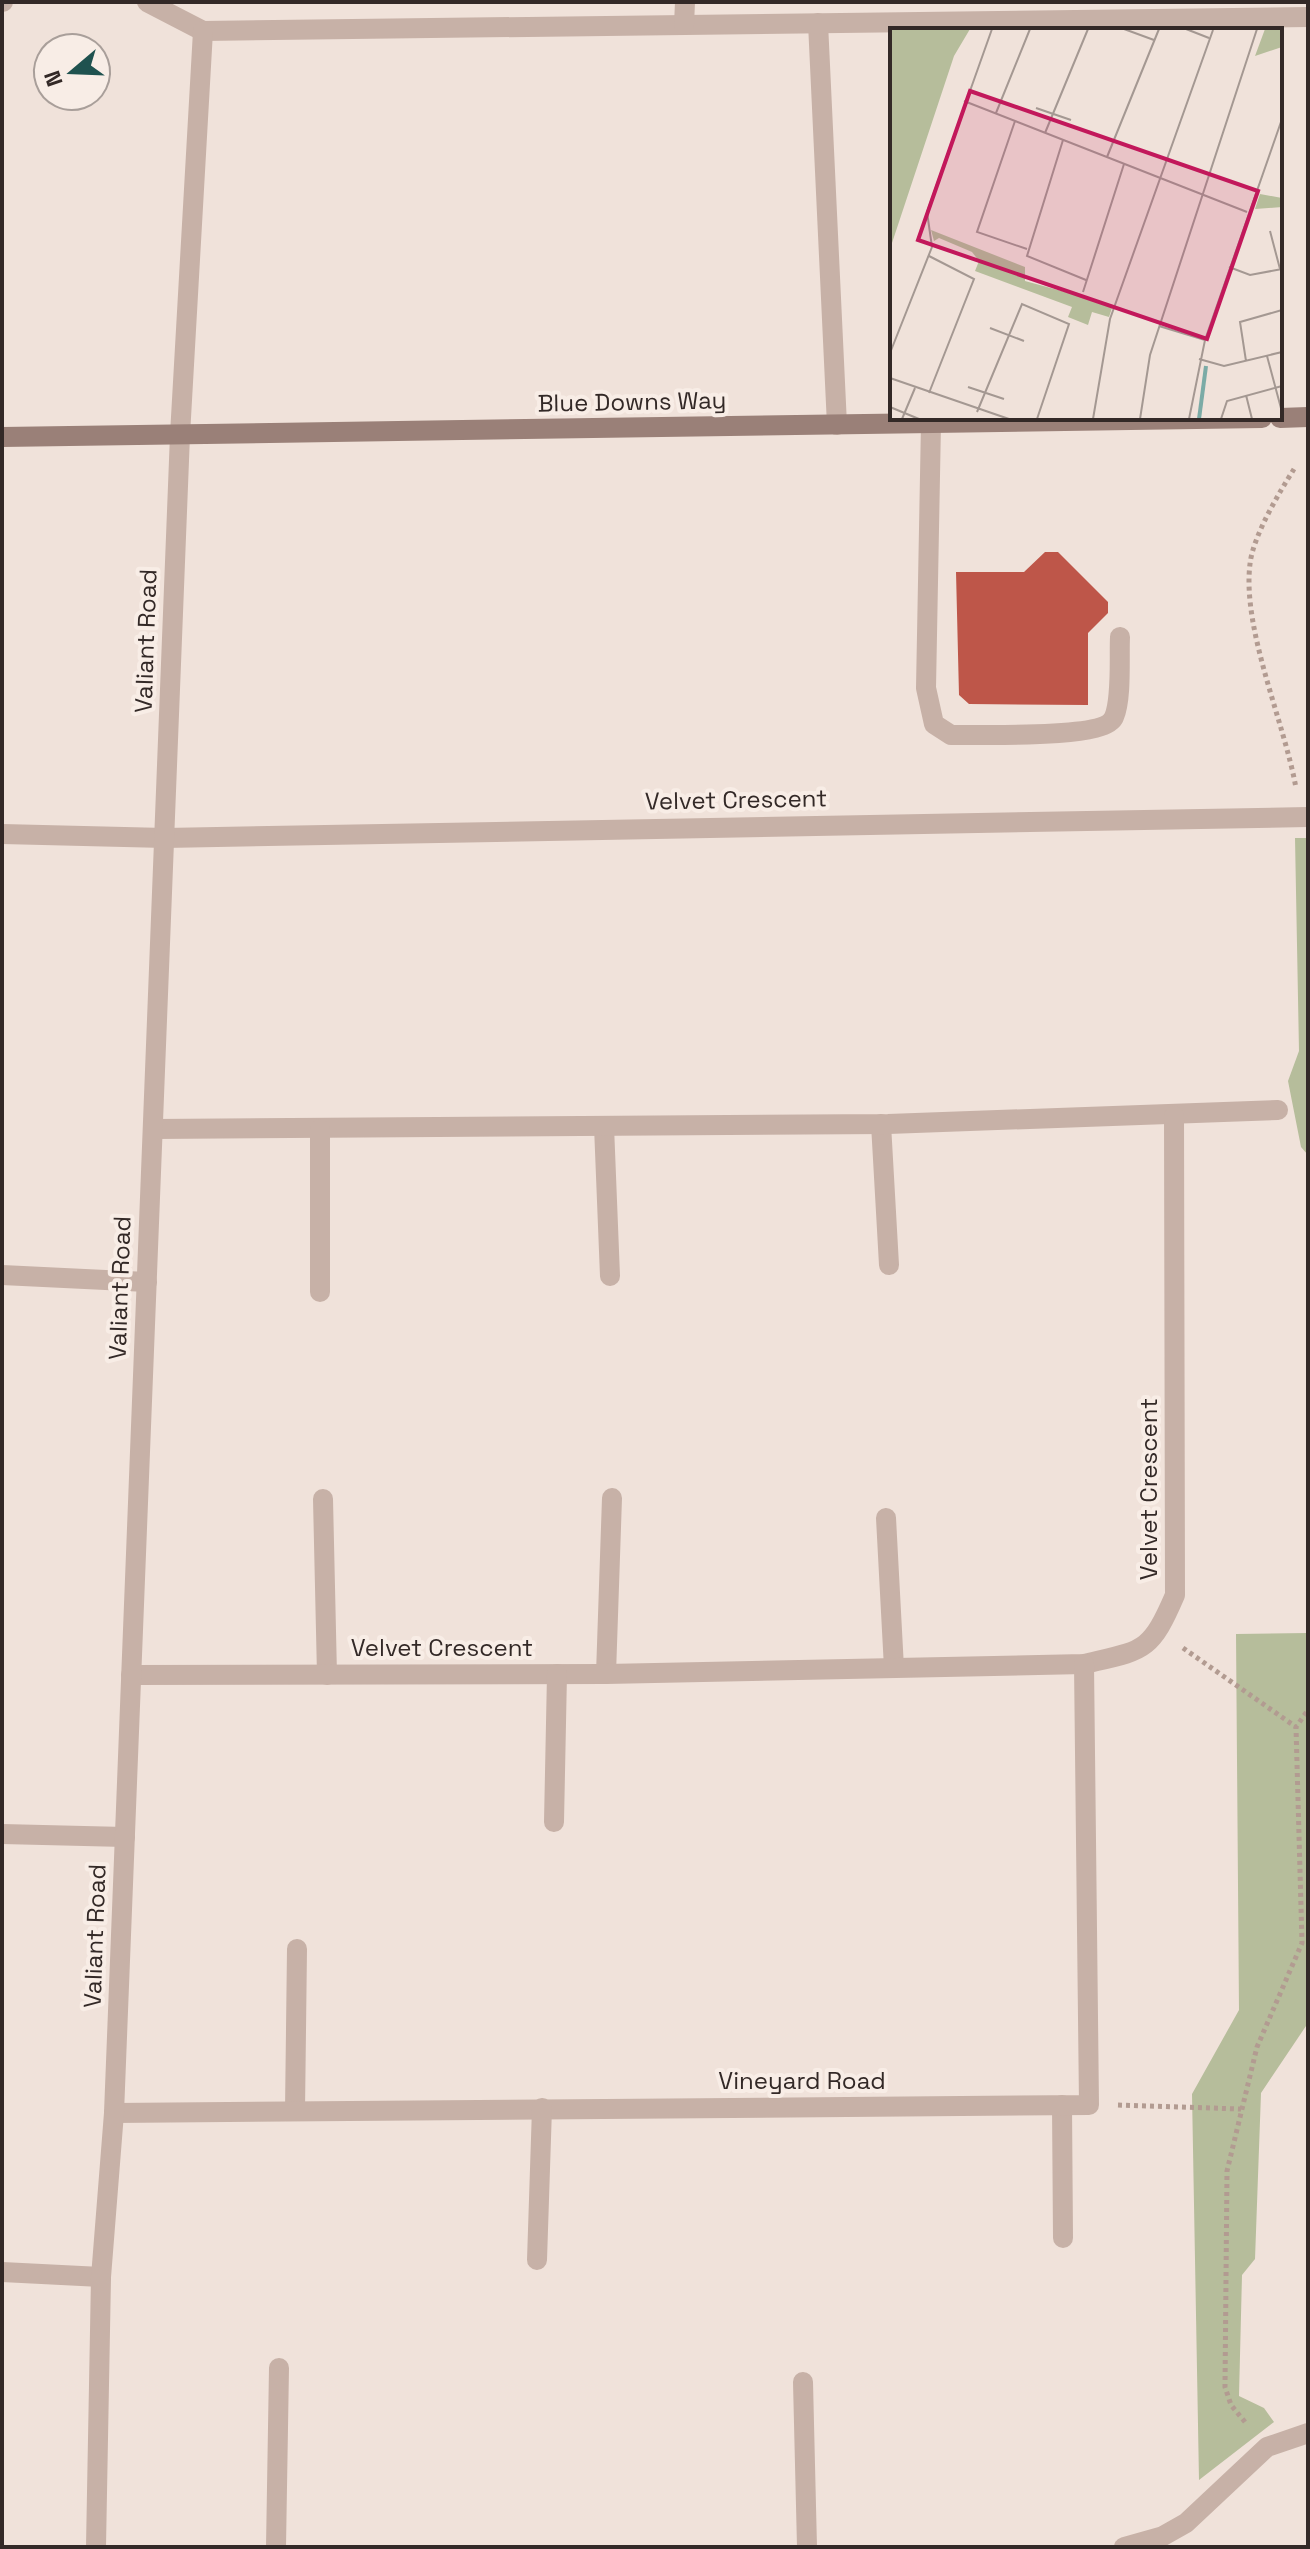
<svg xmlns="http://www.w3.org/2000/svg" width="1310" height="2549" font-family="'Space Grotesk',sans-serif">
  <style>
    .green { fill: #b6bd9b }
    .building { fill: #be5649 }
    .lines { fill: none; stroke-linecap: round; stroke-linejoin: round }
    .path { stroke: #b29b91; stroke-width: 5; stroke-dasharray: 4 4; stroke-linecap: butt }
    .lane { stroke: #c7b1a7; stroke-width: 20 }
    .street { stroke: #c7b1a7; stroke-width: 20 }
    .secondary { stroke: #9a8078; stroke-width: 20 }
    .labels { text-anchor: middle; stroke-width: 8; stroke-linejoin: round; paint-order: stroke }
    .street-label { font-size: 24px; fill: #332927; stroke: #f8ede6 }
    .inset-river { fill: none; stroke: #7baba6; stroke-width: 4 }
    .inset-road { fill: none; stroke: #a49892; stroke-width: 2 }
    .view { fill: #c2185b; fill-opacity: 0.15; stroke: #c2185b; stroke-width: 4 }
    .inset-edge { fill: none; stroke: #332927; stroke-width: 4 }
  </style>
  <rect width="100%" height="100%" fill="#f0e2da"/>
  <!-- green -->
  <g class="green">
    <polygon points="1295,838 1308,838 1308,1155 1301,1147 1288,1081 1299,1051"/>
    <polygon points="1308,1633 1308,2023 1261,2093 1255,2259 1242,2275 1239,2396 1264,2408 1274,2422 1199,2480 1192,2094 1239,2010 1236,1634"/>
  </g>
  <!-- building -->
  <polygon class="building" points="1045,552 1058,552 1108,602 1108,613 1088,633 1088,705 969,704 959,695 956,572 1024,572"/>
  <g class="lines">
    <!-- path -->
    <g class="path">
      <path d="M1294,469C1279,493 1253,536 1250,564C1242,629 1284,721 1296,788"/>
      <polyline points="1183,1648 1296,1727"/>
      <polyline points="1118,2105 1241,2109"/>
      <polyline points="1245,2422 1231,2405 1225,2387 1227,2171 1257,2047 1302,1943 1296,1727 1308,1710"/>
    </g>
    <!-- lane -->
    <g class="lane">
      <polyline points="818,23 837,425"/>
      <path d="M931,423L926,688L934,724L951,735C977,734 1105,740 1114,717C1122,699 1119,657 1120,637"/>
    </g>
    <!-- street -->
    <g class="street">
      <polyline points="2,2 3,2"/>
      <polyline points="147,2 203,31 1308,17"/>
      <polyline points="684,25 685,2"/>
      <polyline points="2,834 165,838 1308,817"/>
      <polyline points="881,1124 889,1265"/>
      <polyline points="604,1126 610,1276"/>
      <polyline points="154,1129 888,1124 1278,1110"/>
      <polyline points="320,1129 320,1292"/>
      <polyline points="2,1275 147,1282"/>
      <polyline points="323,1499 327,1675"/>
      <polyline points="886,1518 894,1668"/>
      <polyline points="606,1674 612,1498"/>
      <path d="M131,1675L606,1674L1084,1664C1144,1650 1150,1653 1175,1595L1174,1116"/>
      <polyline points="554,1822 557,1674"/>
      <polyline points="2,1834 125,1837"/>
      <polyline points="1062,2105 1063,2238"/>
      <polyline points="295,2111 297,1949"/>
      <polyline points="114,2113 1089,2105 1084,1664"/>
      <polyline points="537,2260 542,2108"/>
      <polyline points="2,2272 101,2277"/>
      <polyline points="803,2382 807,2547"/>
      <polyline points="96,2547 101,2277 114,2113 180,435 203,31"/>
      <polyline points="276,2547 279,2368"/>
      <polyline points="1124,2547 1163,2536 1186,2523 1267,2447 1308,2433"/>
    </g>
    <!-- secondary -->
    <g class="secondary">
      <polyline points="1280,418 1308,417"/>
      <polyline points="2,437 1262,418"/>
    </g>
  </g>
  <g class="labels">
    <!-- street labels -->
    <g class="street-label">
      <text transform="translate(632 402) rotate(-1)" y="8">Blue Downs Way</text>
      <text transform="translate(146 641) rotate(-88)" y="8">Valiant Road</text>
      <text transform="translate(736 800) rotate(-1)" y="8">Velvet Crescent</text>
      <text transform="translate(120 1288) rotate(-88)" y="8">Valiant Road</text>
      <text transform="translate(1149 1489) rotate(-90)" y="8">Velvet Crescent</text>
      <text x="442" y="1656">Velvet Crescent</text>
      <text transform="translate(95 1936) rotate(-88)" y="8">Valiant Road</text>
      <text x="802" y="2089">Vineyard Road</text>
    </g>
  </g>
  <!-- overview -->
  <g transform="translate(890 28)">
    <rect width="392" height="392" fill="#f0e2da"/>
    <path d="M0,1H80L64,28L0,221ZM375,1H392V19L365,28ZM370,166L392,170V179L365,181ZM41,202L135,239V253L223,277L219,289L202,284L198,297L178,289L182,279L85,243L89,233L82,224L49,210L44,213Z" fill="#b6bd9b"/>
    <path class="inset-river" d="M309,391L316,338"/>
    <path class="inset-road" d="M234,1L264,12M296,1L319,10M74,73L357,184M146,80L181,92M106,85L140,1M125,93L87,204L137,221M155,105L198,1M173,112L137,228L196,252M217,129L269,1M380,203L390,241M339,239L360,247L392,241M193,264L234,136M269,298L315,312M100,300L134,313M0,325L42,219L37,184L102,1M377,328L392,384M309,331L334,338L392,324M356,333L350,294L392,282M0,350L119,391M78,359L114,371M39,365L84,251L39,228M356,367L362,391M0,379L29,391M87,384L132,276L179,296L147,391M12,391L25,360M203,391L220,291L323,2M250,391L260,327L367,1M299,391L315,312L392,91M331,391L337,373L392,358"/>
    <path class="view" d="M80,63L368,163L317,311L28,212Z"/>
    <rect width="392" height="392" class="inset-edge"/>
  </g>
  <!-- border -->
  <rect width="1310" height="2549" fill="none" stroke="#332927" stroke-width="8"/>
  <!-- north arrow -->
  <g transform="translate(72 72) rotate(251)"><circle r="38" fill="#f8ede6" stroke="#a99f9a" stroke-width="2"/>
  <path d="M0-6L14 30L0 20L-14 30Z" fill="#1f524f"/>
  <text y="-12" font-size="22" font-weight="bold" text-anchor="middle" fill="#332927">N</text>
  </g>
</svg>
